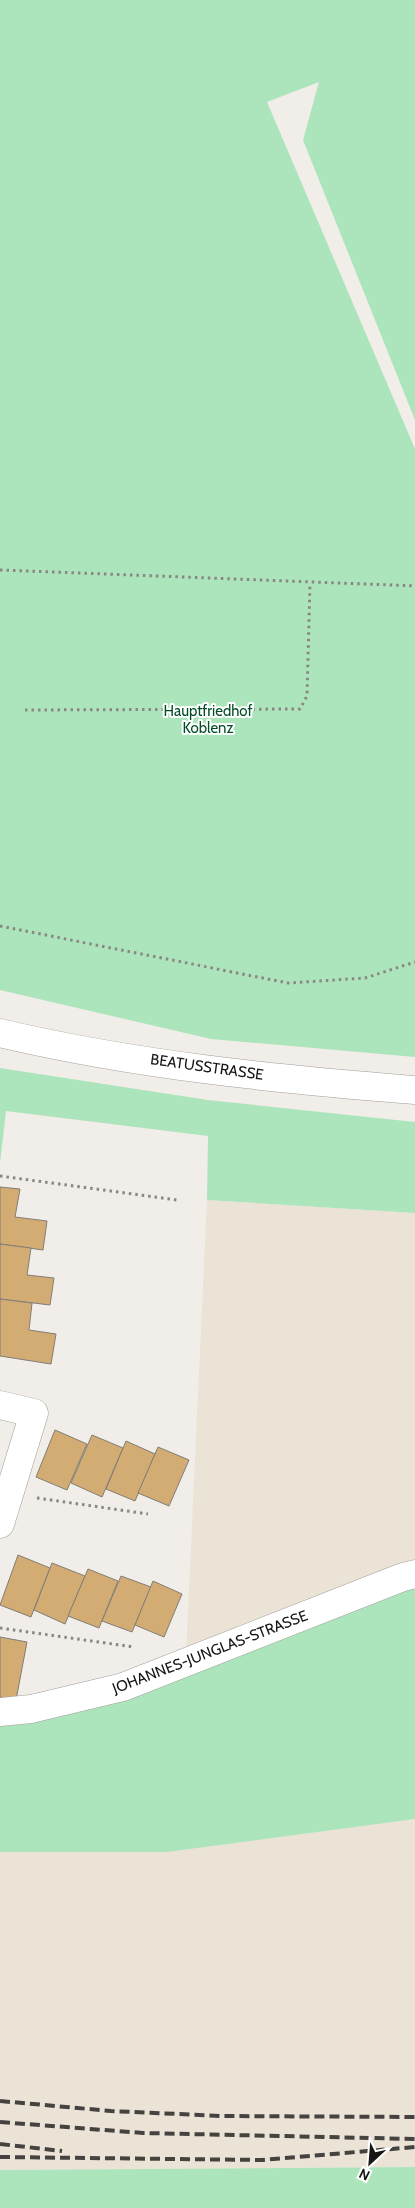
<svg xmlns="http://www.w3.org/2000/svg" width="415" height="2208" font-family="Cabin,sans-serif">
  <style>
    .built { fill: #ece3d7 }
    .green { fill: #ace5bc }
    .building { fill: #d2ac72; stroke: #817d78 }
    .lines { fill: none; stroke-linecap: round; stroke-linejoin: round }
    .street-casing { stroke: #a29e99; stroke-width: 29 }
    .secondary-casing { stroke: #a29e99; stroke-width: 29 }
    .path { stroke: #8a8783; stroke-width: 3; stroke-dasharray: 2.5 4; stroke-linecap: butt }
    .street { stroke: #fff; stroke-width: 28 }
    .secondary { stroke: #fff; stroke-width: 28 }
    .rail { stroke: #444340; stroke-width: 4; stroke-dasharray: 10 5; stroke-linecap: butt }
    .labels { text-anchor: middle; stroke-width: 4; stroke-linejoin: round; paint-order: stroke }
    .park-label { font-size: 15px; fill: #024d26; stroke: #fff }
    .street-label { font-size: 15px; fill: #171614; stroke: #fff }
  </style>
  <rect width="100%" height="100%" fill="#f1ede8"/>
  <!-- built -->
  <g class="built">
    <polygon points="207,1200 415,1213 415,1565 186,1654"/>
    <polygon points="415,1819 415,2167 0,2170 0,1852 167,1852"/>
  </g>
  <!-- green -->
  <g class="green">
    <polygon points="0,0 415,0 415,420 303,140 319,82 267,102 415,449 415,1057 211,1039 0,990"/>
    <polygon points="0,1068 208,1100 415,1122 415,1213 207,1200 208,1136 6,1111 0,1163"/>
    <polygon points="415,1584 415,1819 167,1852 0,1852 0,1723"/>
    <polygon points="415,2167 415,2208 0,2208 0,2170"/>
  </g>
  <!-- building -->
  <g class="building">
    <polygon points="0,1187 20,1189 15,1217 47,1221 43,1250 0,1244"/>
    <polygon points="0,1244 31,1248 27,1275 54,1278 50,1305 0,1299"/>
    <polygon points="0,1299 32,1303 29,1330 56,1334 51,1364 0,1356"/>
    <polygon points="55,1430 87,1444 67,1490 36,1477"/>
    <polygon points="92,1435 123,1448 102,1497 71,1483"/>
    <polygon points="126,1441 155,1454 135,1501 106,1489"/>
    <polygon points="158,1447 189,1460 169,1506 138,1493"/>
    <polygon points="18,1555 50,1568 31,1617 0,1605"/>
    <polygon points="52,1563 85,1576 65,1624 34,1610"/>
    <polygon points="88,1569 118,1581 99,1628 68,1616"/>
    <polygon points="121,1576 151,1587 132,1632 102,1621"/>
    <polygon points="153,1581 182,1594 164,1637 135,1625"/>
    <polygon points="0,1637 27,1642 16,1700 0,1697"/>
  </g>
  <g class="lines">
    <!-- street casing -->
    <g class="street-casing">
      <g id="street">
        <polyline points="0,1405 34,1413 0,1524"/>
        <polyline points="0,1712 31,1709 123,1687 403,1577 415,1574"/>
      </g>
    </g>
    <!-- secondary casing -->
    <g class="secondary-casing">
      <path id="secondary" d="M0,1033C136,1065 276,1079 415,1090"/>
    </g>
    <!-- path -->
    <g class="path">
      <polyline points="0,570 415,586"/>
      <polyline points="25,710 300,709 307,696 310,583"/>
      <polyline points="0,926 288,983 365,978 415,962"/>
      <polyline points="0,1176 177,1200"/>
      <polyline points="37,1498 148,1514"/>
      <polyline points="0,1628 134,1647"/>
    </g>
    <!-- street -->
    <use href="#street" class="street"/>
    <!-- secondary -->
    <use href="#secondary" class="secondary"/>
    <!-- rail -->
    <g class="rail">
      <polyline points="0,2101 111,2111 222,2116 415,2117"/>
      <polyline points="0,2122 143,2133 415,2139"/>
      <polyline points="0,2144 62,2151"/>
      <polyline points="0,2157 262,2160 415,2147"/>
    </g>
  </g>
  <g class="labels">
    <!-- park labels -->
    <g class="park-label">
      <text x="208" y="716">Hauptfriedhof<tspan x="208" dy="17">Koblenz</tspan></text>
    </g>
    <!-- street labels -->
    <g class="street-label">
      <text transform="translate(207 1067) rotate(8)" y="5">BEATUSSTRASSE</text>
      <text transform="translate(210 1652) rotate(-21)" y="5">JOHANNES-JUNGLAS-STRASSE</text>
    </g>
  </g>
  <!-- north arrow -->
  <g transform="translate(370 2163) rotate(206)" stroke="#ffffff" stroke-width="4" paint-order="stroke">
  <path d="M0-4L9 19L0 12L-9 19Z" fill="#171614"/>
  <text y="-8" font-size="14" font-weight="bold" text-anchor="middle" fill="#171614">N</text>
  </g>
</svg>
